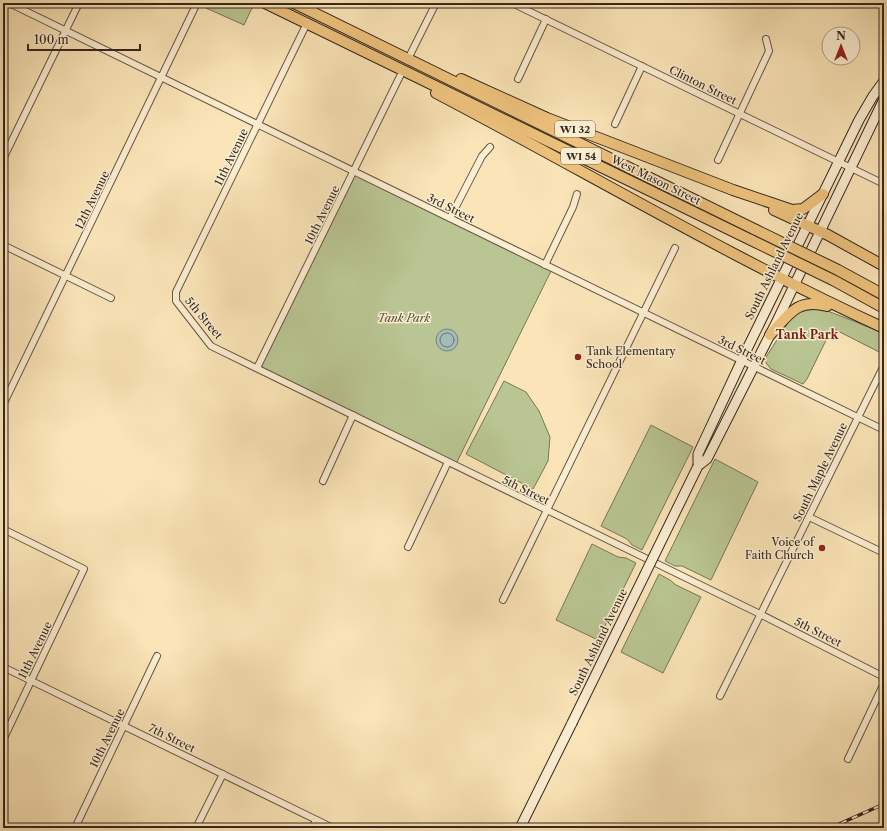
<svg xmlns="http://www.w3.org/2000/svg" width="887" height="831" font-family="'Libre Caslon Text',serif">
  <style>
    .green { fill: #b9c693; stroke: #767658 }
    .water { fill: #a3bcba; stroke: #77807c }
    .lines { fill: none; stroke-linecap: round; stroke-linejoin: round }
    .shore { stroke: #6c726c; stroke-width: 1 }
    .street-casing { stroke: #665644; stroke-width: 8 }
    .secondary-casing { stroke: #34271e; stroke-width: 11 }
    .primary-casing { stroke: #34271e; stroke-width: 12 }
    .street { stroke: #fceed1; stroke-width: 6 }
    .secondary { stroke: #fceed1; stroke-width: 9 }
    .primary { stroke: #eec27c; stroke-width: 10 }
    .rail-casing { stroke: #34271e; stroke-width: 3.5 }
    .rail { stroke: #fceed1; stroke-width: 2; stroke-dasharray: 6; stroke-linecap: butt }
    .secondary-bridge-casing { stroke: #34271e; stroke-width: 11; stroke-linecap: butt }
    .primary-bridge-casing { stroke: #34271e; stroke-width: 12; stroke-linecap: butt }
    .secondary-bridge { stroke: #fceed1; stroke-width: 9 }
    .primary-bridge { stroke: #eec27c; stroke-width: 10 }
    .poi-dot { fill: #8f2418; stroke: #fceed1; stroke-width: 1.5 }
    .labels { text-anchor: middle; stroke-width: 3; stroke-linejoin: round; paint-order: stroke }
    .shield { fill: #fceed1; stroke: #706354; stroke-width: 1 }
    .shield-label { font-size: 10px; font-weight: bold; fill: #34271e }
    .street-label { font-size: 11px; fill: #34271e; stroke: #fceed1 }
    .park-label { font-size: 11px; font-style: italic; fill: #554f3b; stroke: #fceed1 }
    .poi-label { font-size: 11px; fill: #34271e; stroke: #fceed1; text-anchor: start }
    .neighbourhood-label { font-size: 12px; font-weight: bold; fill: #7a1f14; stroke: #fceed1 }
  </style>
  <rect width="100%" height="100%" fill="#fbe5b8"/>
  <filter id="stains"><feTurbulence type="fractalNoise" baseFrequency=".005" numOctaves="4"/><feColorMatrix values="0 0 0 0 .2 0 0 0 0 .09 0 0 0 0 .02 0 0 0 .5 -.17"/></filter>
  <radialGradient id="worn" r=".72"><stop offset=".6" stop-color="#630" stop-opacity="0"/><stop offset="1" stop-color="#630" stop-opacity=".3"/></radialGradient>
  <!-- green -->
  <g class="green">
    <polygon points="208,3 242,3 252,8 244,25 206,8"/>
    <polygon points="354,172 552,269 455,466 257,368"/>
    <polygon points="820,308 884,333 884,349 879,352 832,328 807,379 803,384 771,369 766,363 766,357 791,318 802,309"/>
    <polygon points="504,381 526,392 539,411 550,437 548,461 533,489 466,454"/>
    <polygon points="651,425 693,447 642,550 632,545 627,539 601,526"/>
    <polygon points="715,459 758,482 711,580 682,566 675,566 665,561"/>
    <polygon points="592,544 618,557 626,558 636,563 598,640 556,620"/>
    <polygon points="659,574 670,580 676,585 701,597 663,673 621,652"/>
  </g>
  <!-- water -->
  <circle class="water" cx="447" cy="340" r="11"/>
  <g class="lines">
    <!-- shore -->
    <circle class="shore" cx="447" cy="340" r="7"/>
    <!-- street casing -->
    <g class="street-casing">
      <g id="street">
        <polyline points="9,3 884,430"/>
        <polyline points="512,3 884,184"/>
        <polyline points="312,12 316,3"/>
        <polyline points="307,23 176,292 176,301 211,346 760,614 884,677"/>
        <polyline points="408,59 436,3"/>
        <polyline points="518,79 546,19"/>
        <polyline points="615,124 642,66"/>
        <polyline points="3,159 79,3"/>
        <polyline points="718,160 769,51 766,39"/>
        <polyline points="450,218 482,156 490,147"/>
        <polyline points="3,245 111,298"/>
        <polyline points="545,265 573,207 577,194"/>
        <polyline points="257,368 403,70"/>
        <polyline points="3,405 197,3"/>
        <polyline points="323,481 353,415"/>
        <polyline points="809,517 884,553"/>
        <polyline points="3,529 84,569 3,740"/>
        <polyline points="408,547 448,462"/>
        <polyline points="503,600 675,248"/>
        <polyline points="3,667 333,828"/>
        <polyline points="720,696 884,365"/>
        <polyline points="848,759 884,683"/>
        <polyline points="75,828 157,656"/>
        <polyline points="196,828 223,774"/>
        <polyline points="312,828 316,820"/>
      </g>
    </g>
    <!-- secondary casing -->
    <g class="secondary-casing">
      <g id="secondary">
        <polyline points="884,81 873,96 859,120 748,347 698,454 698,466 707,459 776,323 884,99"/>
        <polyline points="520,828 572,723"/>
      </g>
    </g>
    <!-- primary casing -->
    <g class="primary-casing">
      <g id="primary">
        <polyline points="265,3 751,240"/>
        <polyline points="294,3 756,230"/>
        <polyline points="461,79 547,118 733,190 792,210 803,209 823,194"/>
        <path d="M436,93C585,171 731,258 884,328"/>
        <polyline points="774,210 828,235 884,266"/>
        <path d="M770,335C789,314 797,298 827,306"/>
      </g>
    </g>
    <!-- street -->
    <use href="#street" class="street"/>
    <!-- secondary -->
    <use href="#secondary" class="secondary"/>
    <!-- primary -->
    <use href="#primary" class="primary"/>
    <!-- rail casing -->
    <g class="rail-casing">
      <polyline id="rail" points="830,828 884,804"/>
    </g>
    <!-- rail -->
    <use href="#rail" class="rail"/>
    <!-- secondary-bridge casing -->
    <g class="secondary-bridge-casing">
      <polyline id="secondary-bridge" points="572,723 698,466"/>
    </g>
    <!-- primary-bridge casing -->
    <g class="primary-bridge-casing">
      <g id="primary-bridge">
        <polyline points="756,230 838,270 884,295"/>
        <polyline points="751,240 833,280 884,308"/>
      </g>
    </g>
    <!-- secondary-bridge -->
    <use href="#secondary-bridge" class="secondary-bridge"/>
    <!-- primary-bridge -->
    <use href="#primary-bridge" class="primary-bridge"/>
  </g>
  <!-- markers -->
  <g class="poi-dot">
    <circle cx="578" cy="357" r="4"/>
    <circle cx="822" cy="548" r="4"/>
  </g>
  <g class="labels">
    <!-- shield labels -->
    <g class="shield">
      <rect x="555" y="121" width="40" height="16" rx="3"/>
      <rect x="561" y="148" width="40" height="16" rx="3"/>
    </g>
    <g class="shield-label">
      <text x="575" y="133">WI 32</text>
      <text x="581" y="160">WI 54</text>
    </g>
    <!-- street labels -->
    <g class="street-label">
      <text transform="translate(703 85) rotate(26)" y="4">Clinton Street</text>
      <text transform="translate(231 157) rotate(-64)" y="4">11th Avenue</text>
      <text transform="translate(656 180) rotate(26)" y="4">West Mason Street</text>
      <text transform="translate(92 200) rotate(-64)" y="4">12th Avenue</text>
      <text transform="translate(451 208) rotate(26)" y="4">3rd Street</text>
      <text transform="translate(322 215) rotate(-64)" y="4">10th Avenue</text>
      <text transform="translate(774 266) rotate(-64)" y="4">South Ashland Avenue</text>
      <text transform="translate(204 318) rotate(50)" y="4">5th Street</text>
      <text transform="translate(742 350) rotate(26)" y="4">3rd Street</text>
      <text transform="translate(820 472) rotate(-64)" y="4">South Maple Avenue</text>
      <text transform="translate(526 490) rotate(26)" y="4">5th Street</text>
      <text transform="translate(818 632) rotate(27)" y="4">5th Street</text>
      <text transform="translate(598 642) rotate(-64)" y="4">South Ashland Avenue</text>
      <text transform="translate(35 650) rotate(-64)" y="4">11th Avenue</text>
      <text transform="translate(107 738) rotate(-64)" y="4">10th Avenue</text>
      <text transform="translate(172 738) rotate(26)" y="4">7th Street</text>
    </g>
    <!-- park labels -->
    <g class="park-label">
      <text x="404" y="322">Tank Park</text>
    </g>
    <!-- poi labels -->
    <g class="poi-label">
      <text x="586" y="355">Tank Elementary<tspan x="586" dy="13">School</tspan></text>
      <text x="814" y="546" text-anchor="end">Voice of<tspan x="814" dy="13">Faith Church</tspan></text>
    </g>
    <!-- neighbourhood labels -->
    <g class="neighbourhood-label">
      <text x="807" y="339">Tank Park</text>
    </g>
  </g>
  <!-- margin -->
  <rect width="887" height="831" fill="none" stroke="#fbe5b8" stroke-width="16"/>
  <rect x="4" y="4" width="879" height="823" fill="none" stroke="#34271e" stroke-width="2"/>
  <rect x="8" y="8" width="871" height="815" fill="none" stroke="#34271e"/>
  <!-- north arrow -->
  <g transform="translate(841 46)"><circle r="19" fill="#fceed1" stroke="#ac9e89"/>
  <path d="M0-3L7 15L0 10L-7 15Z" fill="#8f2418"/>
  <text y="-6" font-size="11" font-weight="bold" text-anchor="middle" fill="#34271e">N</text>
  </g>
  <!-- scale -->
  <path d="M28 44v6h112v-6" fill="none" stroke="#34271e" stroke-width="2"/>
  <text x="34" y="44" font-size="12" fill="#34271e" stroke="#fceed1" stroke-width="3" paint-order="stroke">100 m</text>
  <rect width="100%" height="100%" filter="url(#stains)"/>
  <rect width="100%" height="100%" fill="url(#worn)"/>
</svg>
